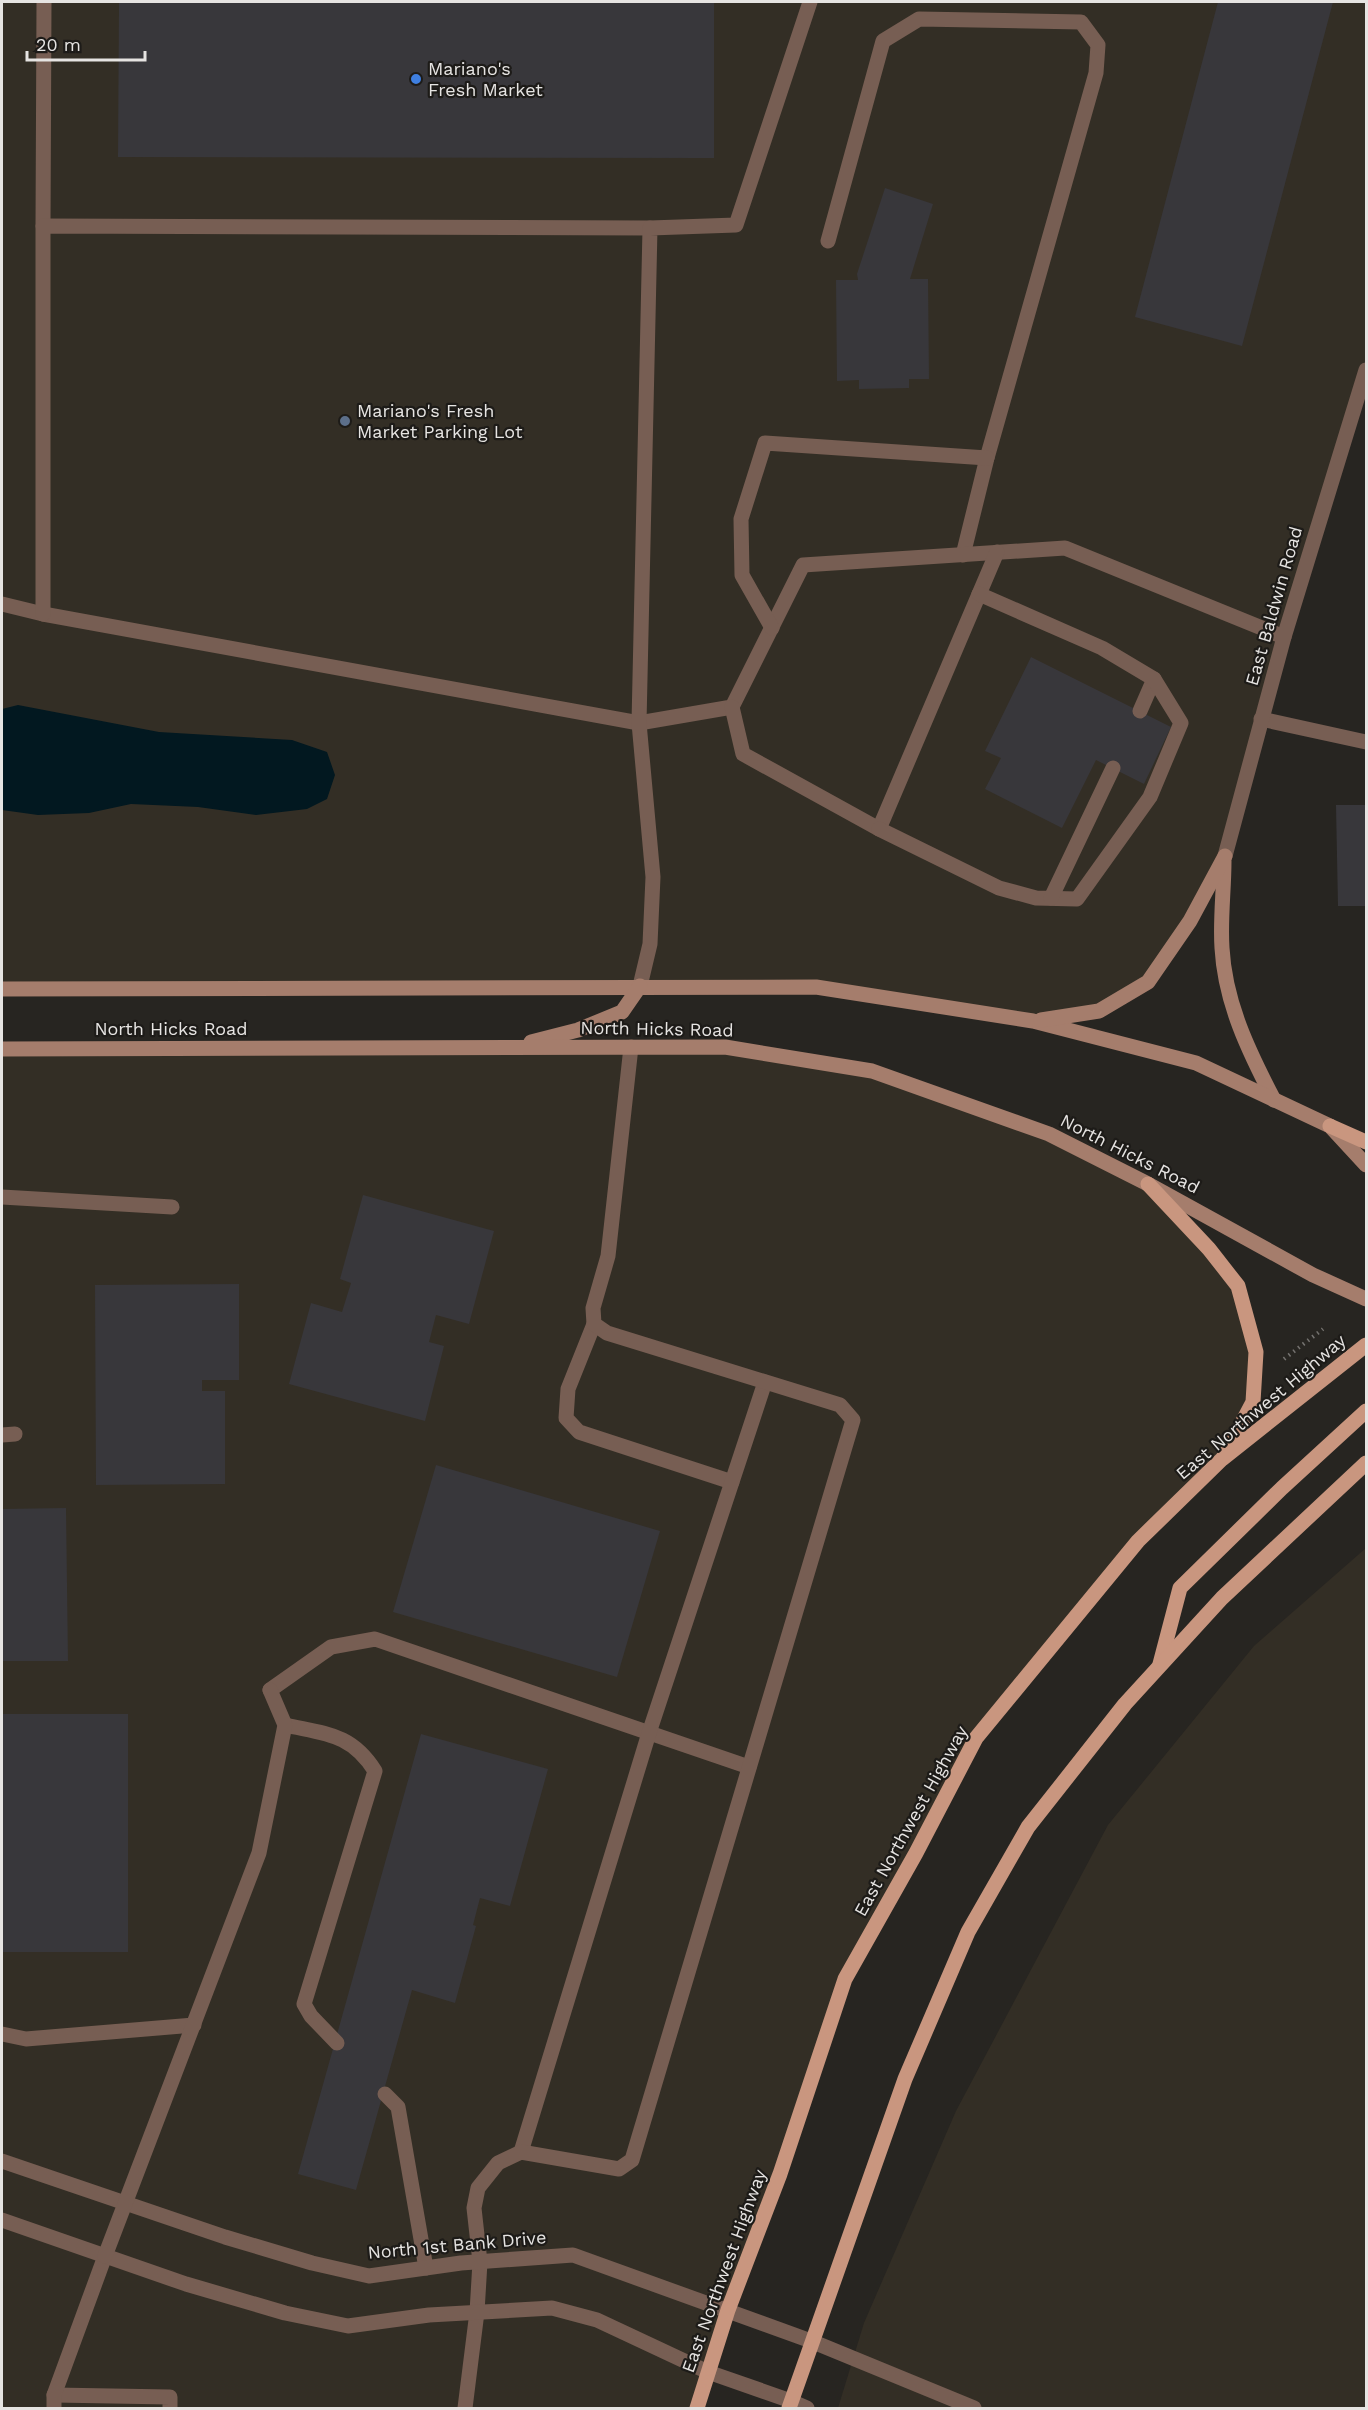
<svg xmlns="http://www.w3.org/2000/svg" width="1368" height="2410" font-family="'Work Sans',sans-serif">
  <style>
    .built { fill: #332e25 }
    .water { fill: #021820 }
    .building { fill: #38373b }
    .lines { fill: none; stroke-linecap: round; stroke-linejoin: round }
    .path { stroke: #74726f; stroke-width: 4; stroke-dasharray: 1.5 4.5; stroke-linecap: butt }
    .lane { stroke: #775e53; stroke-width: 15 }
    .street { stroke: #775e53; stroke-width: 15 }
    .secondary { stroke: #a57d6c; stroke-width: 15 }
    .primary { stroke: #c9967f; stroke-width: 15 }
    .shop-dot { fill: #3f7fe0; stroke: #1d1b18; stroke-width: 2 }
    .service-dot { fill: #5c6f8a; stroke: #1d1b18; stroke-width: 2 }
    .labels { text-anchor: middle; stroke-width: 4.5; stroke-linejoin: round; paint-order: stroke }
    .poi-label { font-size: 18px; fill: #e6e4e2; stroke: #1d1b18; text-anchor: start }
    .street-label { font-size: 18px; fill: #e6e4e2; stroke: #1d1b18 }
  </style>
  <rect width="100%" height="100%" fill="#272521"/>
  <!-- built -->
  <g class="built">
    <polygon points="2,2 1366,2 1366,370 1225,856 1148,982 1099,1011 1033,1021 816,987 2,989"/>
    <polygon points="725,1047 872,1071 955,1100 1148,1184 1238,1286 1256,1352 1253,1402 1222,1459 1138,1541 976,1738 845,1979 697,2408 2,2408 2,1049"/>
    <polygon points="1366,1548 1366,2408 838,2408 864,2323 956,2111 1108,1825 1254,1646"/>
  </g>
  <!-- water -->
  <polygon class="water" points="18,705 159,732 292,740 327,752 335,775 327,799 307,809 256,815 198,807 131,804 89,813 38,815 2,810 2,709"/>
  <!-- building -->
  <g class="building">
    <polygon points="119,2 714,2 714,158 118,157"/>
    <polygon points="1218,2 1333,2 1242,346 1135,317"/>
    <polygon points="885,188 933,204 910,279 928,279 929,379 909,379 909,388 859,389 859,380 837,381 836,280 858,280 857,274"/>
    <polygon points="1031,657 1171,727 1144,784 1096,760 1062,828 985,789 1001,758 985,751"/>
    <polygon points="1336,805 1366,805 1366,906 1338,906"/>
    <polygon points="363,1195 494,1231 469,1324 436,1315 429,1342 444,1346 425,1421 289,1384 311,1303 342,1312 351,1283 340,1279"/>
    <polygon points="239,1284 239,1380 202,1380 202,1391 225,1391 225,1484 96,1485 95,1285"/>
    <polygon points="436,1465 660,1531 617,1677 393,1612"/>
    <polygon points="66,1508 68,1661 2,1661 2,1509"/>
    <rect x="2" y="1714" width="126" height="238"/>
    <polygon points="421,1734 548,1769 510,1906 480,1898 473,1925 476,1926 455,2003 412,1990 356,2190 298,2174"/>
  </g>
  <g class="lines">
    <!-- path -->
    <polyline class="path" points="1284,1359 1323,1329"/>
    <!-- lane -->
    <g class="lane">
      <polyline points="43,226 44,2"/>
      <polyline points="828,241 883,41 919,19 1081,22 1098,45 1096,73 987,458 963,555"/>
      <polyline points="2,604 43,614 639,723 732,707 803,565 1065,548 1284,637"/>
      <polyline points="43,614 43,226 650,228"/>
      <polyline points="772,628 742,575 741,519 765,443 987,458"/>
      <polyline points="732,707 743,754 879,829 997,552"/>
      <polyline points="1140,711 1154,679"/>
      <polyline points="1261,719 1366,742"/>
      <polyline points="879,829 999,888 1036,898 1077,899 1150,797 1181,723 1154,679 1102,648 979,594"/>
      <polyline points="1051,898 1113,768"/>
      <polyline points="640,986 650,944 653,877 639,723 650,228 736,225 810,2"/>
      <polyline points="2,1197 172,1207"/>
      <polyline points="594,1324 568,1389 566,1418 579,1432 732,1482"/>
      <polyline points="2,1435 15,1434"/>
      <polyline points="270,1690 331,1647 375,1639 749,1767"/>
      <path d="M285,1725C325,1734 351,1733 375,1771L304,2004L311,2016L337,2043"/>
      <polyline points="2,2034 26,2039 194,2025"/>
      <polyline points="385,2094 398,2107 426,2268"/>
      <polyline points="521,2152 649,1733 765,1382"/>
      <polyline points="811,2341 974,2408"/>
      <polyline points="54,2395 170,2397 170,2408"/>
      <polyline points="791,2401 807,2408"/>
      <polyline points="54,2408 54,2395 105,2256"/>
      <polyline points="465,2408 477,2312 480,2262 474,2208 478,2188 498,2163 521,2152 619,2169 632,2160 853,1420 840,1405 607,1333 594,1324 593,1308 608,1256 631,1047"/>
    </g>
    <!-- street -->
    <g class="street">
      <polyline points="1225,856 1284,637 1366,370"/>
      <polyline points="2,2161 225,2237 312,2263 369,2276 461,2263 573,2255 811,2341"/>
      <polyline points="2,2220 186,2284 285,2313 348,2326 429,2315 552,2308 597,2320 708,2372 791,2401"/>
      <polyline points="105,2256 259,1853 285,1725 270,1690"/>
    </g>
    <!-- secondary -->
    <g class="secondary">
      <path d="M1224,861C1224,890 1220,919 1222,948C1225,1003 1249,1052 1274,1100"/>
      <polyline points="2,989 816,987 1033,1021 1196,1063 1330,1126 1366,1165"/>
      <polyline points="1041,1020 1099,1011 1148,982 1190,921 1225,856"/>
      <polyline points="531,1042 578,1030 622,1012 640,986"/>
      <polyline points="2,1049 725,1047 872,1071 1049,1134 1148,1184 1313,1275 1366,1299"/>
    </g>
    <!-- primary -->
    <g class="primary">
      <polyline points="1330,1126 1366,1142"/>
      <polyline points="1148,1184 1209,1249 1238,1286 1256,1352 1253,1402 1226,1453"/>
      <polyline points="1160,1664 1180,1588 1282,1488 1366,1411"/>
      <polyline points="697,2408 728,2310 780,2174 845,1979 916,1853 976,1738 1138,1541 1222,1459 1366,1345"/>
      <polyline points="789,2408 905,2079 968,1932 1028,1827 1125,1704 1222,1598 1366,1463"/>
    </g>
  </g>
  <!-- markers -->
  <circle class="shop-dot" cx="416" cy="79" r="6"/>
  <circle class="service-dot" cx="345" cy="421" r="6"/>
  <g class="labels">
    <!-- poi labels -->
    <g class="poi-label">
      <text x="428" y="75">Mariano's<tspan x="428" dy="21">Fresh Market</tspan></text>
      <text x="357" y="417">Mariano's Fresh<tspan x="357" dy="21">Market Parking Lot</tspan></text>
    </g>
    <!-- street labels -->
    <g class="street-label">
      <text transform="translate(1274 606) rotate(-74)" y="6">East Baldwin Road</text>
      <text x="171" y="1035">North Hicks Road</text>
      <text transform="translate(657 1029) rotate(1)" y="6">North Hicks Road</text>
      <text transform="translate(1130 1154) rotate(27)" y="6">North Hicks Road</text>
      <text transform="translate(1261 1407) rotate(-40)" y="6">East Northwest Highway</text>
      <text transform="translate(911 1821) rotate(-61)" y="6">East Northwest Highway</text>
      <text transform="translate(457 2245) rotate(-5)" y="6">North 1st Bank Drive</text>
      <text transform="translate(724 2271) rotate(-70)" y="6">East Northwest Highway</text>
    </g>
  </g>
  <!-- border -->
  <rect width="1368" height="2410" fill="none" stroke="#e6e4e2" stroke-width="6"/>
  <!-- scale -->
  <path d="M27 51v9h118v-9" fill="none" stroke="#e6e4e2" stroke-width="3"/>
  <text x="36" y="51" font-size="18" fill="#e6e4e2" stroke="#1d1b18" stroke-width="4.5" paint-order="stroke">20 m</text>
</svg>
